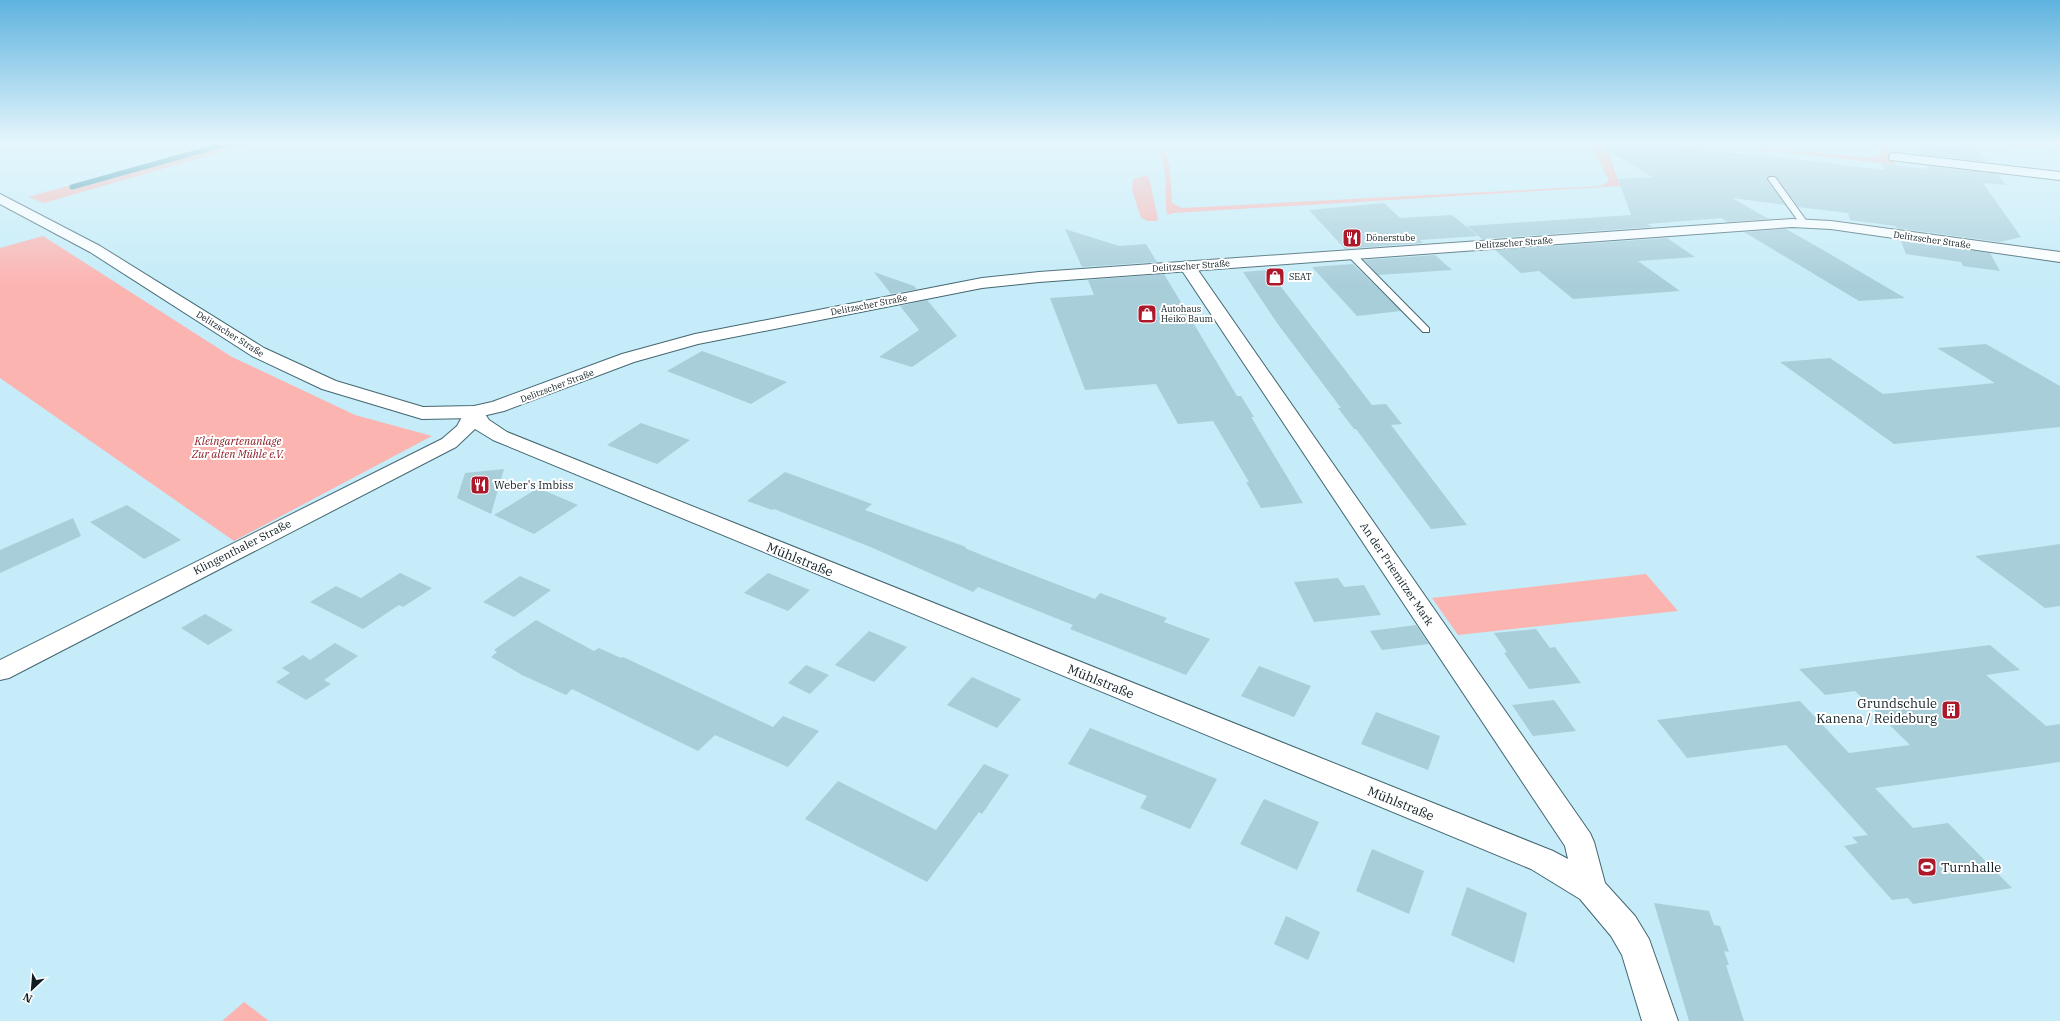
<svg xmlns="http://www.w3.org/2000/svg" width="2060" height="1021" font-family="'IBM Plex Serif',serif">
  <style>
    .green { fill: #fcb4b1 }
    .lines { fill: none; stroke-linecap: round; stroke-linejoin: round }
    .stream { stroke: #28859c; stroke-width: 5 }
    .building { fill: #a8ceda }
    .service-casing { stroke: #446671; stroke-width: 2 }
    .minor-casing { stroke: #446671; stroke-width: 2 }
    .secondary-casing { stroke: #446671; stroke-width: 2 }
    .service { fill: #fff; fill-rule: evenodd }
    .minor { fill: #fff; fill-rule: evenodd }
    .secondary { fill: #fff; fill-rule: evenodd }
    .labels { text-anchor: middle; stroke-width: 4; stroke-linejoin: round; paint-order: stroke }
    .far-poi-label { font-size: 9px; fill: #101e22; stroke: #fff; text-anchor: start }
    .far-street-label { font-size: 9px; fill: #101e22; stroke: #fff }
    .park-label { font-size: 11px; font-style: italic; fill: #8d1e27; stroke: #fff }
    .poi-label { font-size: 11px; fill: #101e22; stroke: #fff; text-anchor: start }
    .street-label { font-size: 11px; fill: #101e22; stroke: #fff }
    .near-street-label { font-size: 13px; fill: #101e22; stroke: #fff }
    .near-poi-label { font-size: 13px; fill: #101e22; stroke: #fff; text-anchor: end }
  </style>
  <rect width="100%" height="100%" fill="#c5ecf8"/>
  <!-- green -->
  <g class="green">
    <polygon points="226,142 256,142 44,203 28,197"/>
    <path d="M1155,142H1161L1170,167L1172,203L1182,208L1600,186L1608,182V178L1591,148L1592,142H1605L1620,186L1173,213L1167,215C1165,201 1166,189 1165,175C1164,163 1160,152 1155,142Z"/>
    <polygon points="1874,142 1885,142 1896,165 1766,150 1768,154 1744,146 1873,158 1881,155"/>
    <polygon points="1980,142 2041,142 2048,149"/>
    <polygon points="1143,176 1149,177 1158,219 1157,221 1148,221 1141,218 1132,190 1133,179"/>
    <polygon points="43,236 232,357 355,415 432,436 234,541 0,378 0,248"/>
    <polygon points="1646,574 1678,611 1458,635 1432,598"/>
    <polygon points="244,1002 269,1021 222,1021"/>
  </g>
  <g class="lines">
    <!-- stream -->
    <polyline class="stream" points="72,187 233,142"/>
  </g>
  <!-- building -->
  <g class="building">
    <polygon points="1595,142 1645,142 1645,144 1694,148 1695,150 1779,157 1885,170 1882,164 1929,169 1927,166 1997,174 2006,185 1983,183 2021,237 2000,242 1896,228 1895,226 1850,220 1848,213 1798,207 1775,176 1769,176 1767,180 1785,205 1732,198 1769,219 1728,222 1721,218 1647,224 1652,227 1482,239 1467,226 1631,215 1618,179 1652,177"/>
    <polygon points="1924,145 1979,151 1988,162 1920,154 1917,148 1927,149"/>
    <polygon points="1384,203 1400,218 1452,215 1478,236 1420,240 1423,243 1345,249 1309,210"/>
    <polygon points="1065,229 1119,246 1146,244 1157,262 1082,267"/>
    <polygon points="1786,229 1823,250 1905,298 1859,301 1744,232"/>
    <polygon points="1667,238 1695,257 1638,261 1680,291 1573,299 1539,271 1521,273 1495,250"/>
    <polygon points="1901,241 1990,253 2000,271 1963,266 1961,262 1906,254"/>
    <polygon points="1435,255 1452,270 1378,275 1364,260"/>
    <polygon points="1353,264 1401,311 1357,316 1312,267"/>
    <polygon points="1268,270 1372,405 1386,404 1402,424 1391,425 1467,525 1431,529 1356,429 1354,429 1338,408 1341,408 1277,323 1243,272"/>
    <polygon points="874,272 914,286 917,289 891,294"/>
    <polygon points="1164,274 1237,396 1241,396 1254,417 1251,417 1303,503 1261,508 1246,482 1249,482 1213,421 1178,424 1156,384 1085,390 1050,298 1094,295 1088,280"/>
    <polygon points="927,300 957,336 912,367 879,357 919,330 900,306"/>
    <polygon points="1986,344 2060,386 2060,427 1894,444 1780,362 1830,358 1883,394 1995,383 1937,348"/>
    <polygon points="702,351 787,382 751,404 667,371"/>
    <polygon points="641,423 690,440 657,464 607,445"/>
    <polygon points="504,469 491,514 457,498 465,473"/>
    <polygon points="785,472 872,504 865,510 966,547 965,548 984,556 1095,599 1100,593 1167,618 1164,622 1210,639 1186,675 1070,629 1073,625 978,587 973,592 868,546 774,509 772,510 747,501"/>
    <polygon points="538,488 578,505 534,534 494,515"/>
    <polygon points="127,505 150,520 181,540 144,559 90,522"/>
    <polygon points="73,518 81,536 0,573 0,550"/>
    <polygon points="2060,544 2060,606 2045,608 1975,556"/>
    <polygon points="400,573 432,588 403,607 399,605 363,629 310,602 336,586 361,598"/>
    <polygon points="768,573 810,590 788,611 744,593"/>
    <polygon points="520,576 551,590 514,617 483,602"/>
    <polygon points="1338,578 1344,587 1364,585 1381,615 1314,622 1294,582"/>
    <polygon points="205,614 233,630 208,645 181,628"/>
    <polygon points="536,620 594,651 599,648 621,658 623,657 773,727 783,716 819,731 788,767 715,735 698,751 572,689 566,695 522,675 491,657 497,652 494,650"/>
    <polygon points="1416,625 1429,644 1382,650 1370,631"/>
    <polygon points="1536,629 1550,648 1555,647 1581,683 1529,689 1504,653 1507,652 1494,633"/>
    <polygon points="869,631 907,647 874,682 835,665"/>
    <polygon points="335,643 358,656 324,680 331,684 306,700 276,682 290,673 282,668 303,655 310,660"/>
    <polygon points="1990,645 2020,670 1986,675 2046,726 2060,724 2060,762 1875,788 1913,828 1948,823 2012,888 1913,904 1908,898 1892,900 1844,846 1858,843 1852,837 1868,835 1786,745 1687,758 1657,720 1800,701 1849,753 1910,745 1855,691 1825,695 1799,669"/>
    <polygon points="806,665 829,675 810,694 788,683"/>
    <polygon points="1259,666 1311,686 1294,717 1241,696"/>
    <polygon points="972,677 1021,699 997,728 947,705"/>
    <polygon points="1554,700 1576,731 1533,736 1512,705"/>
    <polygon points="1376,712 1440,736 1428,770 1361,744"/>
    <polygon points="1090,728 1217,779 1190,829 1140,808 1147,796 1068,764"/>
    <polygon points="984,764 1009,775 982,814 979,812 927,882 805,819 838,781 936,830"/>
    <polygon points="1264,799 1319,822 1297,870 1240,844"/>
    <polygon points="1372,849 1424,871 1409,914 1356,891"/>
    <polygon points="1467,887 1527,913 1514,963 1451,935"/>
    <polygon points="1654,903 1709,911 1714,925 1720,926 1729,952 1724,951 1729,965 1726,965 1744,1021 1689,1021"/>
    <polygon points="1286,916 1320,932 1308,960 1274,944"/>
  </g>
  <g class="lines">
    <!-- service casing -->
    <g class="service-casing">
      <g id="service">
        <polygon points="1769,177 1775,177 1808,223 1807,225 1801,225 1768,179"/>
        <polygon points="1352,252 1355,253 1429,328 1429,332 1423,332 1349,257 1349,253"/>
      </g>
    </g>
    <!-- minor casing -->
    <g class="minor-casing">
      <g id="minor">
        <polygon points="1895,153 2060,172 2060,180 1890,160 1889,157 1890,154"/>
        <polygon points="1187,261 1193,263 1590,833 1594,842 1605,883 1635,916 1649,939 1678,1021 1642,1021 1622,955 1611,936 1580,899 1531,869 493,440 475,429 456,447 9,678 0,680 0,660 442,439 457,426 467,408 474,406 481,408 489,420 507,432 1553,851 1568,859 1565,846 1179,266 1181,263"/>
      </g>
    </g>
    <!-- secondary casing -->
    <g class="secondary-casing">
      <polygon id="secondary" points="0,194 100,246 264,348 336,381 423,407 474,406 492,402 622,354 695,334 982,278 1039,272 1792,219 1831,221 2060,252 2060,262 1831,229 1792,227 1039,282 982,288 698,344 634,362 504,411 474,418 422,419 322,389 252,356 90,252 0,204"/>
    </g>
    <!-- service -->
    <use href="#service" class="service"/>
    <!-- minor -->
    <use href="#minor" class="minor"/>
    <!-- secondary -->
    <use href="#secondary" class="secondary"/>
  </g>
  <!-- sky -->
  <linearGradient id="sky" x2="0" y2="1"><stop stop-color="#5fb3df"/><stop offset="0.5" stop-color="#e5f6fc"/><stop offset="1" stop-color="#e5f6fc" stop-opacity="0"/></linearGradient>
  <rect width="2060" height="285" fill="url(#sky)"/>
  <!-- icons -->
  <defs>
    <g id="restaurant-square" transform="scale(1)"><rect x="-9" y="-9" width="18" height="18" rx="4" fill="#ad182b" stroke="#fff"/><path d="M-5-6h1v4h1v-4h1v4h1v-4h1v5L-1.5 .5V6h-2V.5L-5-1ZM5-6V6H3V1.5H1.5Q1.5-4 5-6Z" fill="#fff"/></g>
    <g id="shop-square" transform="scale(1)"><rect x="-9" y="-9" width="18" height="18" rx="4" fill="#ad182b" stroke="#fff"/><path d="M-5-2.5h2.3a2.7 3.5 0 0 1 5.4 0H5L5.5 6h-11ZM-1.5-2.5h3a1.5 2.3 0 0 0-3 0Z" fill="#fff"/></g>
    <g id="building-square" transform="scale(1)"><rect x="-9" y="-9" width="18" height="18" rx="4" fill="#ad182b" stroke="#fff"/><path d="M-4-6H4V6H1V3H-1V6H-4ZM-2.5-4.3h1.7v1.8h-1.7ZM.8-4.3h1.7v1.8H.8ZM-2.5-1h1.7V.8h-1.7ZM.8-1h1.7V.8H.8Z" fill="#fff"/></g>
    <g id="stadium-square" transform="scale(1)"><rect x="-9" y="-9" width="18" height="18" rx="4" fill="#ad182b" stroke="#fff"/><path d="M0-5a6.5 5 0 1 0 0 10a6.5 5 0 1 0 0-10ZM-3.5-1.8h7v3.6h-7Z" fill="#fff"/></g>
  </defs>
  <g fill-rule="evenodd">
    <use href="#restaurant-square" x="1352" y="238"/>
    <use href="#shop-square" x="1275" y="277"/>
    <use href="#shop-square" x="1147" y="314"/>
    <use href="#restaurant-square" x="480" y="485"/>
    <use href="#building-square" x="1951" y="710"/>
    <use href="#stadium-square" x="1927" y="867"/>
  </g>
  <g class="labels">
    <!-- far-poi labels -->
    <g class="far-poi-label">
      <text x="1366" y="241">Dönerstube</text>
      <text x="1289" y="280">SEAT</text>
      <text x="1161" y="312">Autohaus<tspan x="1161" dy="10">Heiko Baum</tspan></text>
    </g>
    <!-- far-street labels -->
    <g class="far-street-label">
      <text transform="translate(1932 240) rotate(8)" y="3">Delitzscher Straße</text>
      <text transform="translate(1514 243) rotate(-4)" y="3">Delitzscher Straße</text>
      <text transform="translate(1191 266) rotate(-4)" y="3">Delitzscher Straße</text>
      <text transform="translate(869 305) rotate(-11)" y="3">Delitzscher Straße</text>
      <text transform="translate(230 334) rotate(32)" y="3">Delitzscher Straße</text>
      <text transform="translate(557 386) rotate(-21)" y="3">Delitzscher Straße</text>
    </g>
    <!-- park labels -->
    <g class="park-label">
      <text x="238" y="445">Kleingartenanlage<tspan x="238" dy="13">Zur alten Mühle e.V.</tspan></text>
    </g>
    <!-- poi labels -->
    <g class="poi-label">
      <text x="494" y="489">Weber's Imbiss</text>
    </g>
    <!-- street labels -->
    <g class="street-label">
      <text transform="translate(242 547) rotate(-27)" y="4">Klingenthaler Straße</text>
      <text transform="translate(1397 574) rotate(56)" y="4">An der Priemitzer Mark</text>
    </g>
    <!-- near-street labels -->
    <g class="near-street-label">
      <text transform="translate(800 559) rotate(22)" y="5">Mühlstraße</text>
      <text transform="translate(1101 681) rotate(22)" y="5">Mühlstraße</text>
      <text transform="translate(1401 803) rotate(22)" y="5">Mühlstraße</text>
    </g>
    <!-- near-poi labels -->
    <g class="near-poi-label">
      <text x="1937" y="708">Grundschule<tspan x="1937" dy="15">Kanena / Reideburg</tspan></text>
      <text x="1941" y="872" text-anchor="start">Turnhalle</text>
    </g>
  </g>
  <!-- north arrow -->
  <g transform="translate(32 989) rotate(206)" stroke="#ffffff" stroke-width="3" paint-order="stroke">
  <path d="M0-3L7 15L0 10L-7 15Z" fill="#101e22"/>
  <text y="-6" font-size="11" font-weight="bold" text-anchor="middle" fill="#101e22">N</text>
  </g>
</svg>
